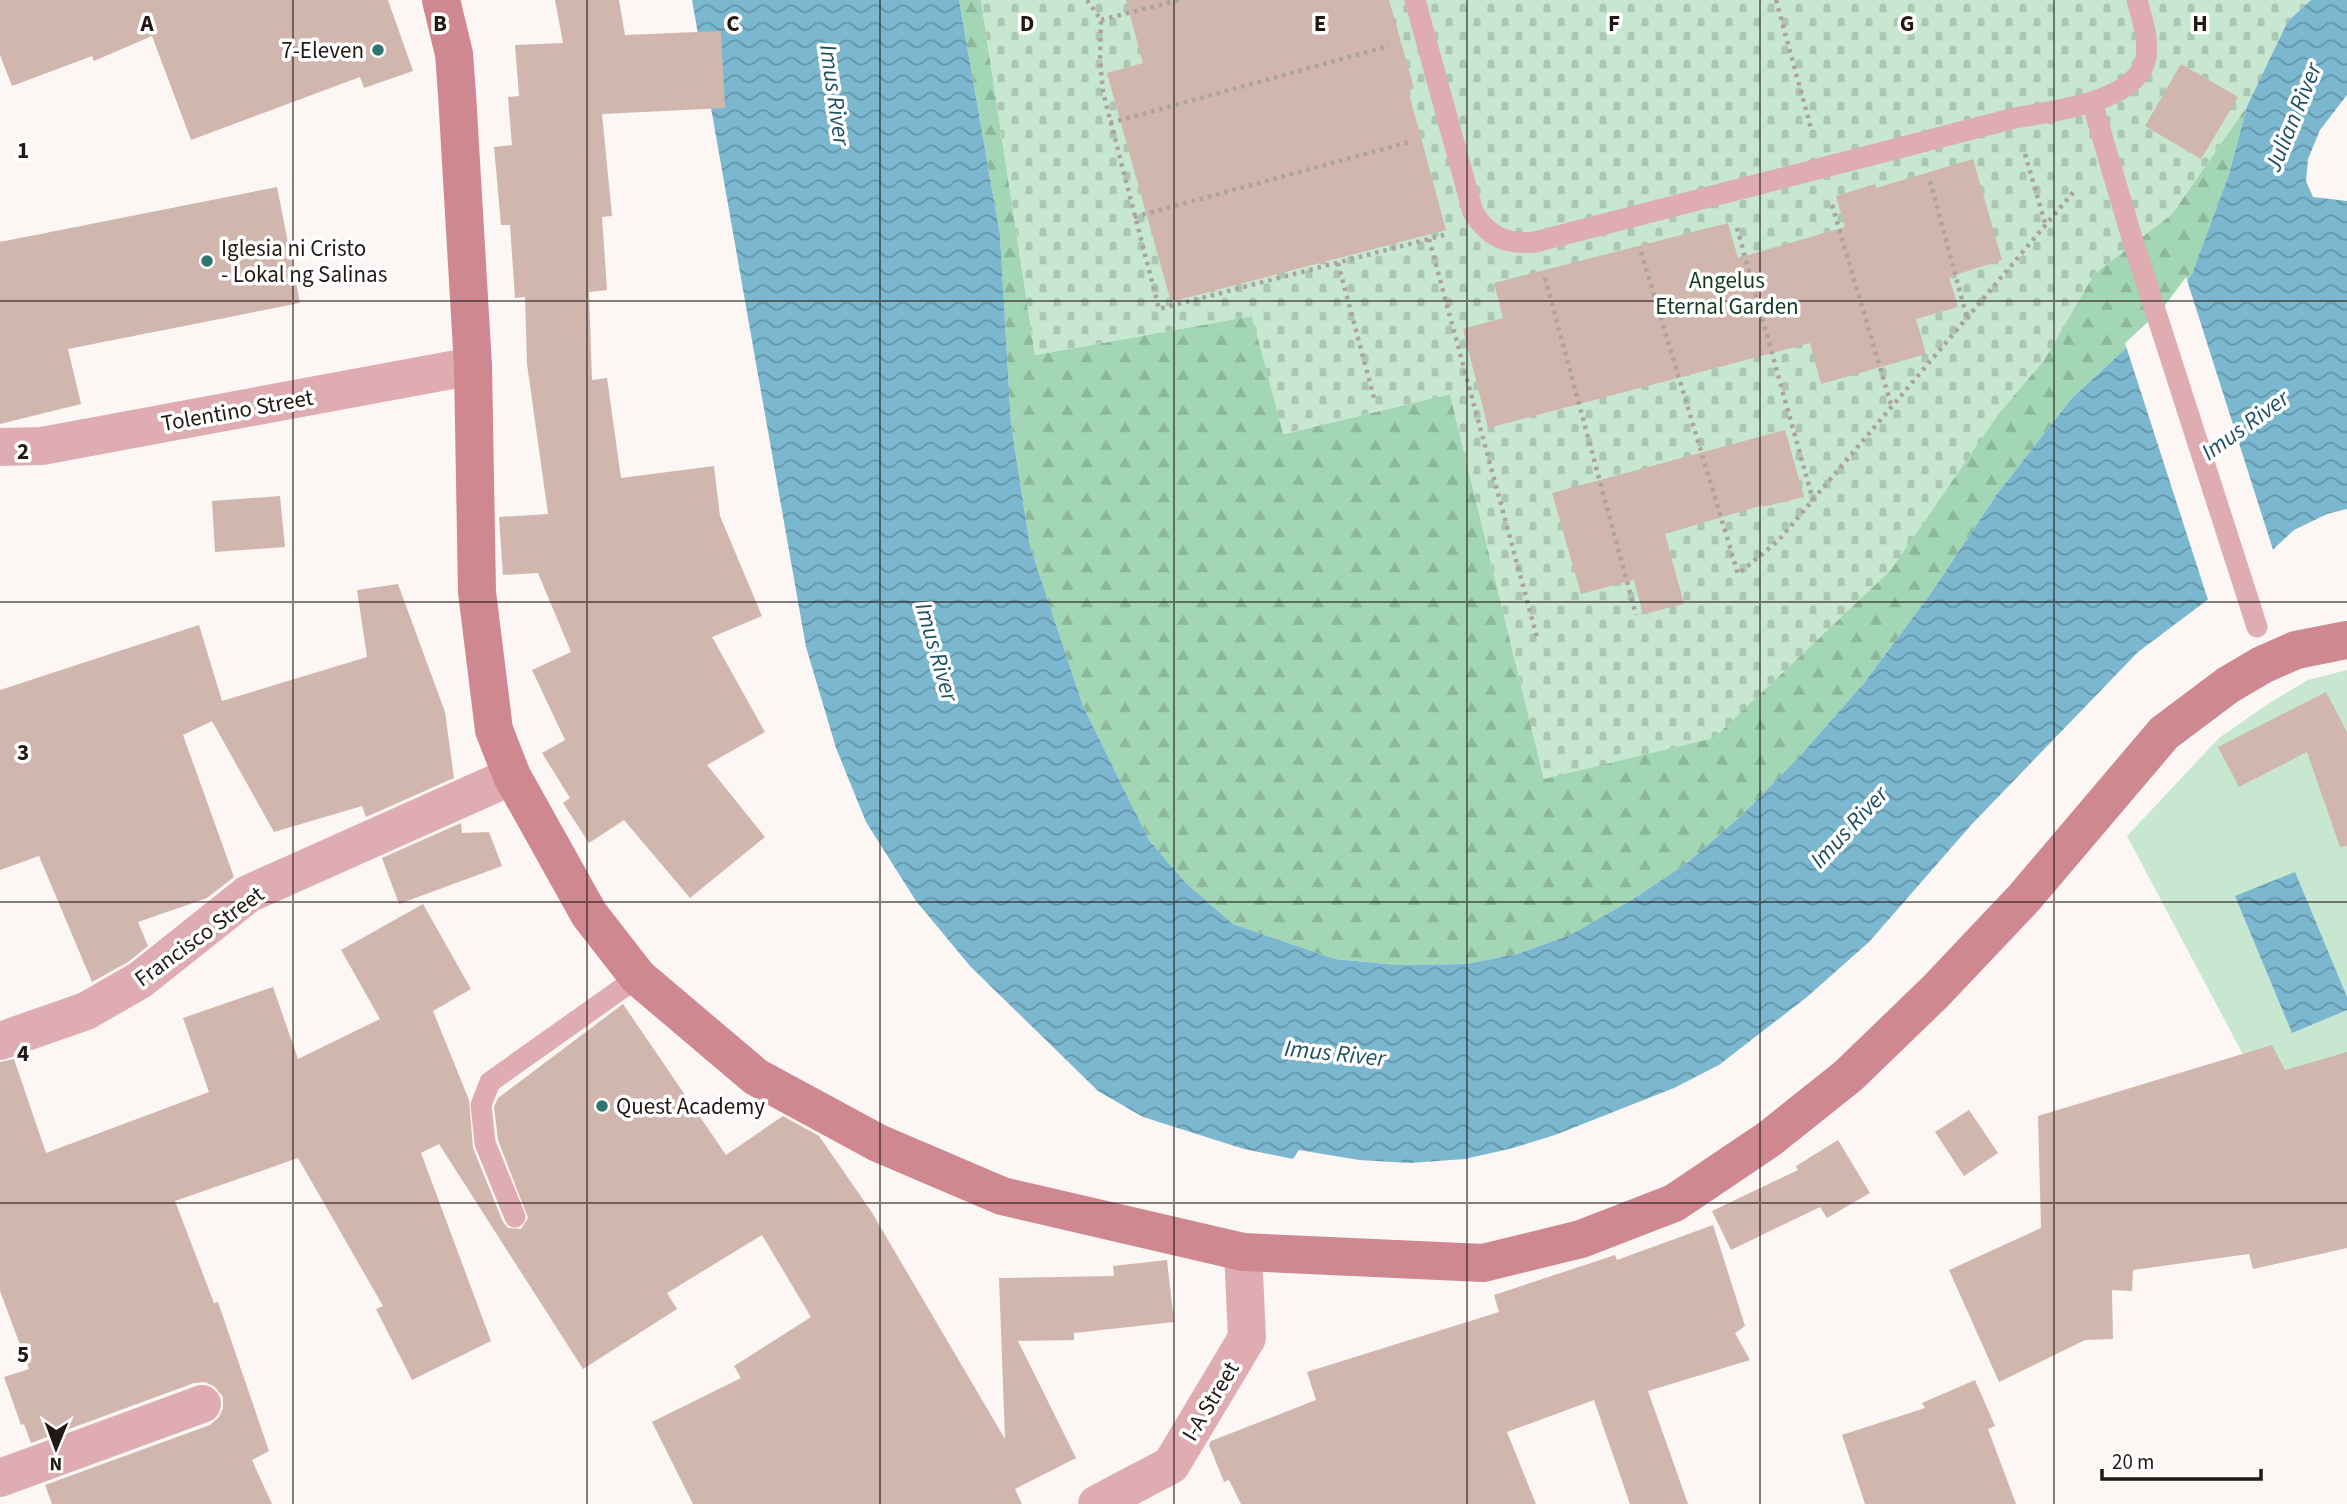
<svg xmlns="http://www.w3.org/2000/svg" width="2347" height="1504" font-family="'Source Sans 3',sans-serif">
	<defs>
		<pattern id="forest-firs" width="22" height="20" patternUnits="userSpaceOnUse" patternTransform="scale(1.75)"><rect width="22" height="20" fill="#a3d6b4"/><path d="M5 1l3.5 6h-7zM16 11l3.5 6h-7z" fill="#8cb79a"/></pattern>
		<pattern id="cemetery-stones" width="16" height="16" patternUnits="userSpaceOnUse" patternTransform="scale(1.75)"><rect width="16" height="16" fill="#c7e7d1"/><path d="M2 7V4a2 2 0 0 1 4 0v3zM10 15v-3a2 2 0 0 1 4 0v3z" fill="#abc6b3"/></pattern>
		<pattern id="water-waves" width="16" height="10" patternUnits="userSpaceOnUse" patternTransform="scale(1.75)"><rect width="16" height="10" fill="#7bb8d0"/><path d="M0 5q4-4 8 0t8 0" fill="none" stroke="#6495a8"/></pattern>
	</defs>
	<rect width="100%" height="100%" fill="#fcf6f4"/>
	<path fill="url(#forest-firs)" d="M959,0H981L1035,355L1252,316L1284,434L1450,394L1544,779L2000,412L2044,360L2094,274L2172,214L2247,106L2229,174L2192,274L2166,311L2071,399L1997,494L1931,593L1864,683L1798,758L1742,815L1687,863L1633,899L1570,935L1517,954L1466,964L1398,965L1335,959L1233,924L1186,883L1149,840L1083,706L1030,546L1011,424L1000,235Z"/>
	<path fill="url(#cemetery-stones)" d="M981,0H2311L2288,21L2247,106L2172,214L2094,274L2044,360L2000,412L1891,570L1714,738L1544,779L1450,394L1283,434L1252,316L1035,355Z"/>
	<path fill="#c7e7d1" d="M2347,670V1089L2273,1111L2127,836L2219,738L2271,702L2308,680Z"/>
	<path fill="url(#water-waves)" d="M692,0H959L1000,235L1011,424L1030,546L1083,706L1149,840L1186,883L1233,924L1335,959L1398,965L1466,964L1517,954L1570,935L1633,899L1687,863L1742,815L1798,758L1864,683L1931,593L1997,494L2071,399L2166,311L2192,274L2229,174L2247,106L2288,21L2311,0H2347V95L2320,130L2308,159L2306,181L2313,197L2347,201V509L2327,514L2294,530L2266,556L2138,652L1972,824L1869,942L1807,997L1719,1065L1674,1088L1555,1135L1513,1148L1465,1159L1410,1163L1359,1160L1299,1150L1293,1159L1244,1149L1143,1117L1098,1091L970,966L916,901L866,822L836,748L806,647Z
		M2295,872L2347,997V1010L2292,1033L2235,896Z"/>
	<path fill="#fcf6f4" d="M2186,277L2274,553L2209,603L2125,343L2163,308Z"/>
	<path fill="#d1b6ae" d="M0,0H388L413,71L364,88L360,77L191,140L152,36L94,61L92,56L12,86L0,55Z
		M555,0H619L625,35L721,31L725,108L602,114L612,216L602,217L607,290L589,292L592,380L607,378L621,478L714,466L720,516L762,616L712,637L765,732L707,765L765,837L690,898L624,820L589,843L563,803L570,798L542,753L565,740L532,670L571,652L538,573L503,575L499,517L548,514L527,364L525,297L515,298L510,225H501L494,147L512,145L508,97L519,96L515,45L563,43Z
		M1126,0H1389L1414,88L1408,90L1446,230L1171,302L1107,73L1143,63Z
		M2181,64L2238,97L2201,159L2145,126Z
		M1973,159L2002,260L1949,277L1958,307L1916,319L1926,354L1821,384L1810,343L1488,428L1463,329L1503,318L1494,283L1728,223L1738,258L1845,227L1836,196L1875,184L1876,188Z
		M277,187L300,303L68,349L81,404L0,424V242Z
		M1785,430L1804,497L1763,507V505L1665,534L1684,604L1643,614L1634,580L1581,594L1552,493Z
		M280,496L285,547L215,552L212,501Z
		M398,584L445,712L454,778L366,817L362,806L274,832L212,721L183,735L234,877L207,898L138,922L148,946L128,962L92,982L39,856L0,870V690L199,625L222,701L367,657L357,590Z
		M2326,692L2347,732V846L2340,847L2307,752L2239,787L2218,747Z
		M461,823L462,833L489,832L502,866L399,904L382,858Z
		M423,904L471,989L433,1011L469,1100L473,1148L503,1222L508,1228L521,1229L528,1218L498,1140L494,1107L498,1098L623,1004L726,1155L783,1116L819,1136L871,1211L1005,1439L999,1278L1114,1276L1113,1266L1167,1260L1174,1322L1074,1333V1340L1018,1341L1076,1458L1015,1489L1022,1504H693L652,1422L741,1378L734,1366L811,1317L762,1235L667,1293L677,1309L583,1369L439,1144L421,1153L491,1341L412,1380L376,1309L383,1306L298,1158L175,1201L214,1303L218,1302L269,1451L252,1460L272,1504H52L45,1485L210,1425L219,1417L223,1408V1397L215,1387L205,1382L194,1383L31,1443L24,1424L21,1425L4,1377L29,1369L0,1291V1062L14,1059L46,1153L209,1092L183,1018L273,987L298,1059L380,1019L341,950Z
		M2272,1045L2285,1070L2347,1052V1248L2253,1269L2249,1254L2133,1270L2132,1291L2112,1290L2113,1339L2085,1340L1999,1382L1949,1270L2041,1228L2038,1116Z
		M1969,1110L1998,1153L1964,1176L1935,1132Z
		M1838,1140L1870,1193L1827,1218L1820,1207L1731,1250L1712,1211L1798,1170L1796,1166Z
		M1713,1225L1745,1326L1735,1333L1750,1360L1648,1391L1688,1504H1630L1594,1400L1507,1432L1536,1504H1241L1229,1480L1224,1482L1209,1445L1211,1441L1316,1400L1307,1372L1499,1312L1494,1295L1615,1255L1617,1260Z
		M1975,1380L1995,1426L1988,1429L2016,1504H1865L1842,1435L1925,1408L1922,1403Z"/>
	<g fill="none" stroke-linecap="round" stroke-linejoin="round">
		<path stroke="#aaa3a0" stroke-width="4.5" stroke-dasharray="3.5 5" stroke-linecap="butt" d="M1087,0L1101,20L1100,60L1103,92L1159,309L1444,235
			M1776,0L1812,132
			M1101,20L1179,0
			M1110,123L1389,46
			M2025,154L2045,223
			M1930,181L1967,318
			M1832,205L1892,408
			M1134,217L1413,141
			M1737,228L1813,500
			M1429,239L1538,641
			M1641,252L1738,574L1778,541L2076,189
			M1338,263L1374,398
			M1545,278L1636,615"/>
		<path stroke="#dfacb2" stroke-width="21" d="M1415,0L1473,212C1488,237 1507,245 1535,242L2015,118C2052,111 2137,103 2146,58C2149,38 2142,19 2137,0
			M2092,102L2132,238L2257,627
			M515,1217L485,1143L481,1105L490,1082L638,977"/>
		<path stroke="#dfacb2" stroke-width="38" d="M0,447L42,446L473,366
			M0,1041L86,1011L140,980L248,894L512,776
			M0,1478L202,1404
			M1097,1504L1171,1465L1247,1338L1243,1252"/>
		<path stroke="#cf8790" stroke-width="38" d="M441,0L454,54L457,94L473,366L477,592L494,730L512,776L589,914L638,977L756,1077L878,1143L1002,1196L1243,1252L1483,1263L1581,1239L1674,1203L1769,1139L1848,1076L1935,992L2024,898L2164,733L2228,685L2262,665L2296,650L2347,640"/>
	</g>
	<path fill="none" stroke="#221915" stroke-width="2" stroke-opacity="0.55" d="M293,0V1504M587,0V1504M880,0V1504M1174,0V1504M1467,0V1504M1760,0V1504M2054,0V1504M0,301H2347M0,602H2347M0,902H2347M0,1203H2347"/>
	<g fill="#2d756f" stroke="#fff" stroke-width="2.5">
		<circle cx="378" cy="50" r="7"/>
		<circle cx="207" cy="261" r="7"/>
		<circle cx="602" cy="1106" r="7"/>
	</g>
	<g text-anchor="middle" stroke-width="7" stroke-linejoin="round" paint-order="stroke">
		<g font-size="23" fill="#221915" stroke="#fff" text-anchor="start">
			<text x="364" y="58" text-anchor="end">7-Eleven</text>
			<text x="221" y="256">Iglesia ni Cristo<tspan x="221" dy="26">- Lokal ng Salinas</tspan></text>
			<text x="616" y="1114">Quest Academy</text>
		</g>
		<g font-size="23" fill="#133b24" stroke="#fff">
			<text x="1727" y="288">Angelus<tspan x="1727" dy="26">Eternal Garden</tspan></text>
		</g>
		<g font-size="23" fill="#221915" stroke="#fff">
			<text transform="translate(237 410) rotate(-10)" y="8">Tolentino Street</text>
			<text transform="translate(199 936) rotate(-36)" y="8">Francisco Street</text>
			<text transform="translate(1210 1401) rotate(-59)" y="8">I-A Street</text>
		</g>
		<g font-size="24" font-style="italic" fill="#1d5062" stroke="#fff">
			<text transform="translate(835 95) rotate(82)" y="8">Imus River</text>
			<text transform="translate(2293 117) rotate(-68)" y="8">Julian River</text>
			<text transform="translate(2245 425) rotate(-36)" y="8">Imus River</text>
			<text transform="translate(937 652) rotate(74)" y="8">Imus River</text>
			<text transform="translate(1849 827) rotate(-47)" y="8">Imus River</text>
			<text transform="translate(1335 1053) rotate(6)" y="8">Imus River</text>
		</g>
	</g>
	<g font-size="23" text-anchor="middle" font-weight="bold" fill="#221915" stroke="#fff" stroke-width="7" stroke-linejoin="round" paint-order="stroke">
		<text x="147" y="31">A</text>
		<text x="440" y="31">B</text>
		<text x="733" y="31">C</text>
		<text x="1027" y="31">D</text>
		<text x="1320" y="31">E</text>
		<text x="1614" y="31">F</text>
		<text x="1907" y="31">G</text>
		<text x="2200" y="31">H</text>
		<text x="23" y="158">1</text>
		<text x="23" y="459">2</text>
		<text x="23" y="760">3</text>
		<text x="23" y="1061">4</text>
		<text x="23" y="1362">5</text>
	</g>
	<g transform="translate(56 1448) rotate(181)" stroke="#ffffff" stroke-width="5" paint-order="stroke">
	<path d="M0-5L12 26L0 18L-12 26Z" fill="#221915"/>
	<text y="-10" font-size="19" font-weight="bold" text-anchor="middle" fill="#221915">N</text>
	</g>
	<path d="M2102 1469v10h159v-10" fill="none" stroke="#221915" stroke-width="3.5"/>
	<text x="2112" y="1469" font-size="21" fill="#221915" stroke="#ffffff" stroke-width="5" paint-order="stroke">20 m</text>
</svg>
